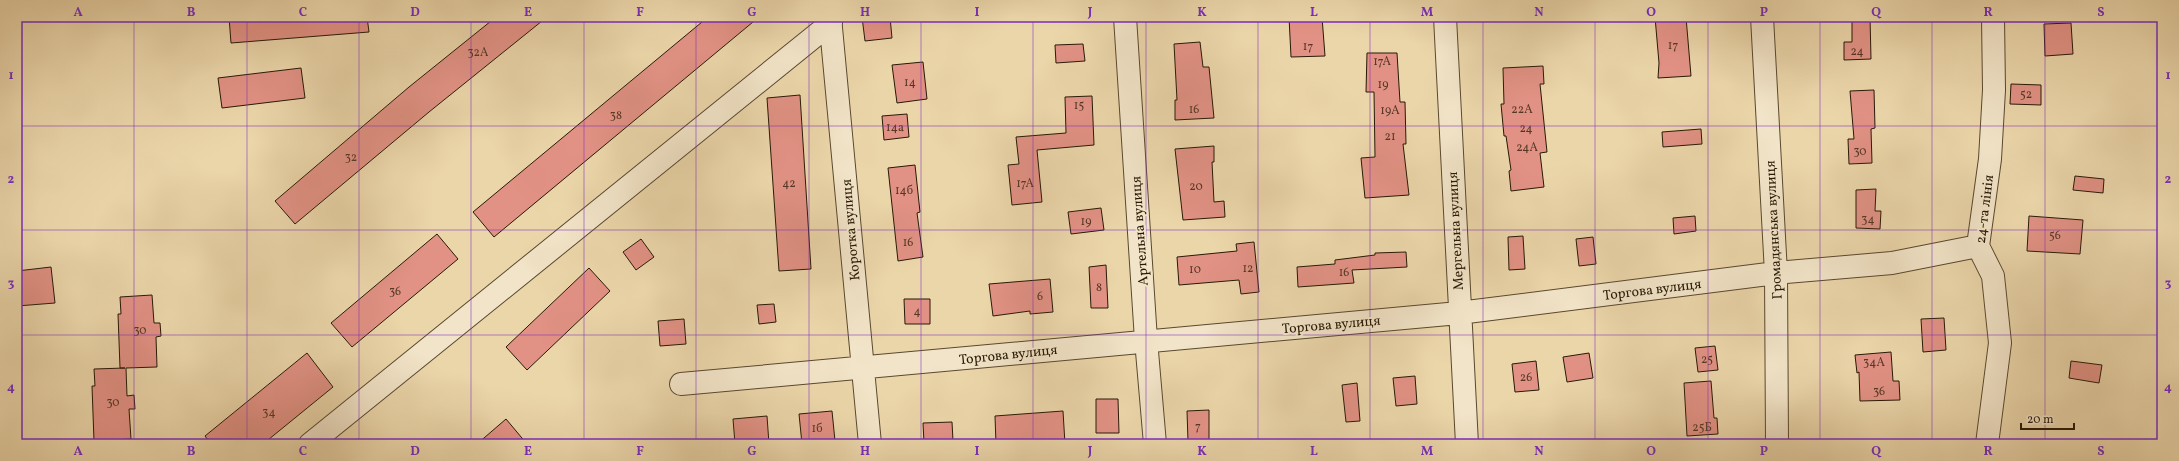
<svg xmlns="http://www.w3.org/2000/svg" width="2179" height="461" font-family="Vollkorn,serif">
	<rect width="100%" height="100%" fill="#ebd6aa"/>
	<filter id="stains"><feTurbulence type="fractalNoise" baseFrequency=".005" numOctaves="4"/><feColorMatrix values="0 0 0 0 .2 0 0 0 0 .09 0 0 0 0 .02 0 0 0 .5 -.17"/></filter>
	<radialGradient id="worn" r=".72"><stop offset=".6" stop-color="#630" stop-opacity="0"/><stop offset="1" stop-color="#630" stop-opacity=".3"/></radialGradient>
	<path fill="#e29285" stroke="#281906" d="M229,17H367L369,32L231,43Z
		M496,17H547L429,112L295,224L275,201L409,87Z
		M708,17H759L494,237L473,212Z
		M862,17H890L892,38L865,41Z
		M1289,17H1322L1325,56L1291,57Z
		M1655,17H1686L1691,76L1658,78L1659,63Z
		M1852,17H1870L1871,59L1844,60V42H1852Z
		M2071,23L2073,54L2045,56L2044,24Z
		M1200,42L1203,67H1209L1214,118L1175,120V100H1177L1174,44Z
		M1083,44L1085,61L1056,63L1055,45Z
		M1367,53H1397L1400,102H1405L1406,144H1403L1409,195L1365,198L1361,158L1375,157L1374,92H1366Z
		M923,62L927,99L897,103L892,65Z
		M1543,66L1544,84H1540L1547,152L1540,153L1544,187L1511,191L1509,171L1511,170L1506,136H1504L1501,104H1504L1503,68Z
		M301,68L305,98L222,108L218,78Z
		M2011,84L2041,85V105L2010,104Z
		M1874,90L1875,128L1871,129L1872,163L1849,164L1848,139H1854L1850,91Z
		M800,95L811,269L779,271L767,98Z
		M1092,96L1094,145L1037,150L1042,202L1012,205L1008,165L1019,164L1016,137L1066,133L1065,97Z
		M907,114L909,137L884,140L882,116Z
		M1701,129L1702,144L1663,147L1662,132Z
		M1214,146V162H1212L1214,202L1224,201L1225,217L1183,220L1175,149Z
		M915,165L920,212L917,213L923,257L898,261L888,168Z
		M2075,176L2104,179L2103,193L2073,190Z
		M1876,189L1875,211H1881L1880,229L1856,228V190Z
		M1101,208L1104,230L1071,234L1068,212Z
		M1695,216L1696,231L1674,234L1673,218Z
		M2029,216L2083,220L2080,254L2027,251Z
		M437,234L458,259L352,347L331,323Z
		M1523,236L1525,269L1509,270L1508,237Z
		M1593,237L1596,264L1579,266L1576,239Z
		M641,239L654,257L636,270L623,252Z
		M1254,242L1259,292L1241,294L1239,280L1179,285L1177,257L1237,251L1236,244Z
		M1406,252L1407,267L1352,270L1354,283L1298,287L1297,267L1335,264V260L1375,255V253Z
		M1106,265L1108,308H1091L1089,267Z
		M51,267L55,303L17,306V271Z
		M589,268L610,291L527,370L506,347Z
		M1050,279L1053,312L1030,314V311L993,316L989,284Z
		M152,295L154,323H160L161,336L156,337L157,367L126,368L127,396L134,395L135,409H129L131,439L94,441L92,386H95L94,369L125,368H120L118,314H121L120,297Z
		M904,299H930V324H905Z
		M774,304L776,322L759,324L757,305Z
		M1944,318L1946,350L1923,352L1921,319Z
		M684,319L686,344L660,346L658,321Z
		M1715,346L1718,370L1698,372L1695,348Z
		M1891,352L1893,381H1899L1900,400L1860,401L1859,372L1857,373L1855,355Z
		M307,353L333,387L263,444H211L205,436Z
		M1589,353L1593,378L1567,382L1563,357Z
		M1536,361L1539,390L1515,392L1512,364Z
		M2071,361L2102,365L2099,383L2069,378Z
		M1415,376L1417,404L1396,406L1393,378Z
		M1711,381L1714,418H1717L1718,434L1687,436L1684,383Z
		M1357,383L1360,421L1346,422L1342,385Z
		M1096,399H1118L1119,433H1096Z
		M1209,410V440L1188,441L1187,411Z
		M832,411L835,441L802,444L799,414Z
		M1063,411L1065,444H996L995,416Z
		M767,416L769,444H735L733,419Z
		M506,419L527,444H477Z
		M952,422L953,441L924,443L923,423Z"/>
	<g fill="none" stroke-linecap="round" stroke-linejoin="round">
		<g stroke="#59482f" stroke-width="24">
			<path id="minor" d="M830,17L870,444
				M1125,17L1146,340L1155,444
				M1445,17L1467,444
				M1762,17L1776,273L1777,444
				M681,384L1459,313L1776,273L1892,263L1978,246
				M310,444L831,23
				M1987,444L2000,343L1993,276L1978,246L1990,159L1994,90L1993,17"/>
		</g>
		<use href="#minor" stroke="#f2e4c8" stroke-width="22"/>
	</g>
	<path fill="none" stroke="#7b2cbf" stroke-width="1" stroke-opacity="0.55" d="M134,17V444M247,17V444M359,17V444M471,17V444M584,17V444M696,17V444M809,17V444M921,17V444M1033,17V444M1146,17V444M1258,17V444M1370,17V444M1483,17V444M1595,17V444M1708,17V444M1820,17V444M1932,17V444M2045,17V444M17,126H2162M17,230H2162M17,335H2162"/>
	<g text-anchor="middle" stroke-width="4" stroke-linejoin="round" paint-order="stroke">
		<g font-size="12" fill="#563726">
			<text x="1673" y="49">17</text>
			<text x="1308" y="50">17</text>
			<text x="1857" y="55">24</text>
			<text x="478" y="56">32А</text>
			<text x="1382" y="65">17А</text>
			<text x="910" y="86">14</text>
			<text x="1383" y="88">19</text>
			<text x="2026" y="98">52</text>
			<text x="1079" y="109">15</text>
			<text x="1194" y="113">16</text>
			<text x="1522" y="113">22А</text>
			<text x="1390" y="114">19А</text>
			<text x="616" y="119">38</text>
			<text x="895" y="131">14а</text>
			<text x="1526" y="132">24</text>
			<text x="1390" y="140">21</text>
			<text x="1527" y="151">24А</text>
			<text x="1860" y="155">30</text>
			<text x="351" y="161">32</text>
			<text x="789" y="187">42</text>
			<text x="1025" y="187">17А</text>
			<text x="1196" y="190">20</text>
			<text x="904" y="194">14б</text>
			<text x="1868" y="223">34</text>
			<text x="1086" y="225">19</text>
			<text x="2055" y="239">56</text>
			<text x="908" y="246">16</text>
			<text x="1248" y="272">12</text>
			<text x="1195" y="273">10</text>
			<text x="1344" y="276">16</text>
			<text x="1099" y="291">8</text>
			<text x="395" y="295">36</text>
			<text x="1040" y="300">6</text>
			<text x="917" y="315">4</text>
			<text x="140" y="334">30</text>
			<text x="1707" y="363">25</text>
			<text x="1874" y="366">34А</text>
			<text x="1526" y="381">26</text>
			<text x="1879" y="395">36</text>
			<text x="113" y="406">30</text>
			<text x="269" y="416">34</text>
			<text x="1198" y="430">7</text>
			<text x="1702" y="431">25Б</text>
			<text x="817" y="432">1б</text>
		</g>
		<g font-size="14" fill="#281906" stroke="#f2e4c8">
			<text transform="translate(1984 209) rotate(-83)" y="5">24-та лінія</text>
			<text transform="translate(850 230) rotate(-95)" y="5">Коротка вулиця</text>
			<text transform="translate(1773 230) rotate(-93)" y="5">Громадянська вулиця</text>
			<text transform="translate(1139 231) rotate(-94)" y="5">Артельна вулиця</text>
			<text transform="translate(1455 231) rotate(-93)" y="5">Мергельна вулиця</text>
			<text transform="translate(1652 289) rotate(-7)" y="5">Торгова вулиця</text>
			<text transform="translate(1331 324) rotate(-5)" y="5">Торгова вулиця</text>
			<text transform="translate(1008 354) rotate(-6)" y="5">Торгова вулиця</text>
		</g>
	</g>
	<rect width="2179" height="461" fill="none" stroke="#ebd6aa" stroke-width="44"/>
	<path d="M2021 423v6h53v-6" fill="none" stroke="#281906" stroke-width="2"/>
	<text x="2027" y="423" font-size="12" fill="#281906" stroke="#f2e4c8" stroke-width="3" paint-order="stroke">20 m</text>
	<rect x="22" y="22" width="2135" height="417" fill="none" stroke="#7b2cbf" stroke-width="1.5"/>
	<g font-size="13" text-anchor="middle" font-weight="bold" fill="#7b2cbf">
		<text x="78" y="16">A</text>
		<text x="191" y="16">B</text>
		<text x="303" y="16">C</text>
		<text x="415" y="16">D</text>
		<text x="528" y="16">E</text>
		<text x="640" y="16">F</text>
		<text x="752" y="16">G</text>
		<text x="865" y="16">H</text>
		<text x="977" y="16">I</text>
		<text x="1090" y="16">J</text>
		<text x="1202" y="16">K</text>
		<text x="1314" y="16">L</text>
		<text x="1427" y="16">M</text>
		<text x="1539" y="16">N</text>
		<text x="1651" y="16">O</text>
		<text x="1764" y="16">P</text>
		<text x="1876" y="16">Q</text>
		<text x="1988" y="16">R</text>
		<text x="2101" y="16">S</text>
		<text x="11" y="79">1</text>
		<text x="2168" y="79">1</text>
		<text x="11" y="183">2</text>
		<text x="2168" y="183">2</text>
		<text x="11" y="287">3</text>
		<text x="2168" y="287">3</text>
		<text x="11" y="391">4</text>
		<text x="2168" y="391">4</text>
		<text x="78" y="455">A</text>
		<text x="191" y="455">B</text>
		<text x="303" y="455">C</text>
		<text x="415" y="455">D</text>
		<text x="528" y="455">E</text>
		<text x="640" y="455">F</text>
		<text x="752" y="455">G</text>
		<text x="865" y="455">H</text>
		<text x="977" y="455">I</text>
		<text x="1090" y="455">J</text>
		<text x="1202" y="455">K</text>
		<text x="1314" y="455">L</text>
		<text x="1427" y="455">M</text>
		<text x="1539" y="455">N</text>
		<text x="1651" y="455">O</text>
		<text x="1764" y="455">P</text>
		<text x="1876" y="455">Q</text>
		<text x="1988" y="455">R</text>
		<text x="2101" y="455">S</text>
	</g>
	<rect width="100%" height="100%" filter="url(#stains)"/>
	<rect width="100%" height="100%" fill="url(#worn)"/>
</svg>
